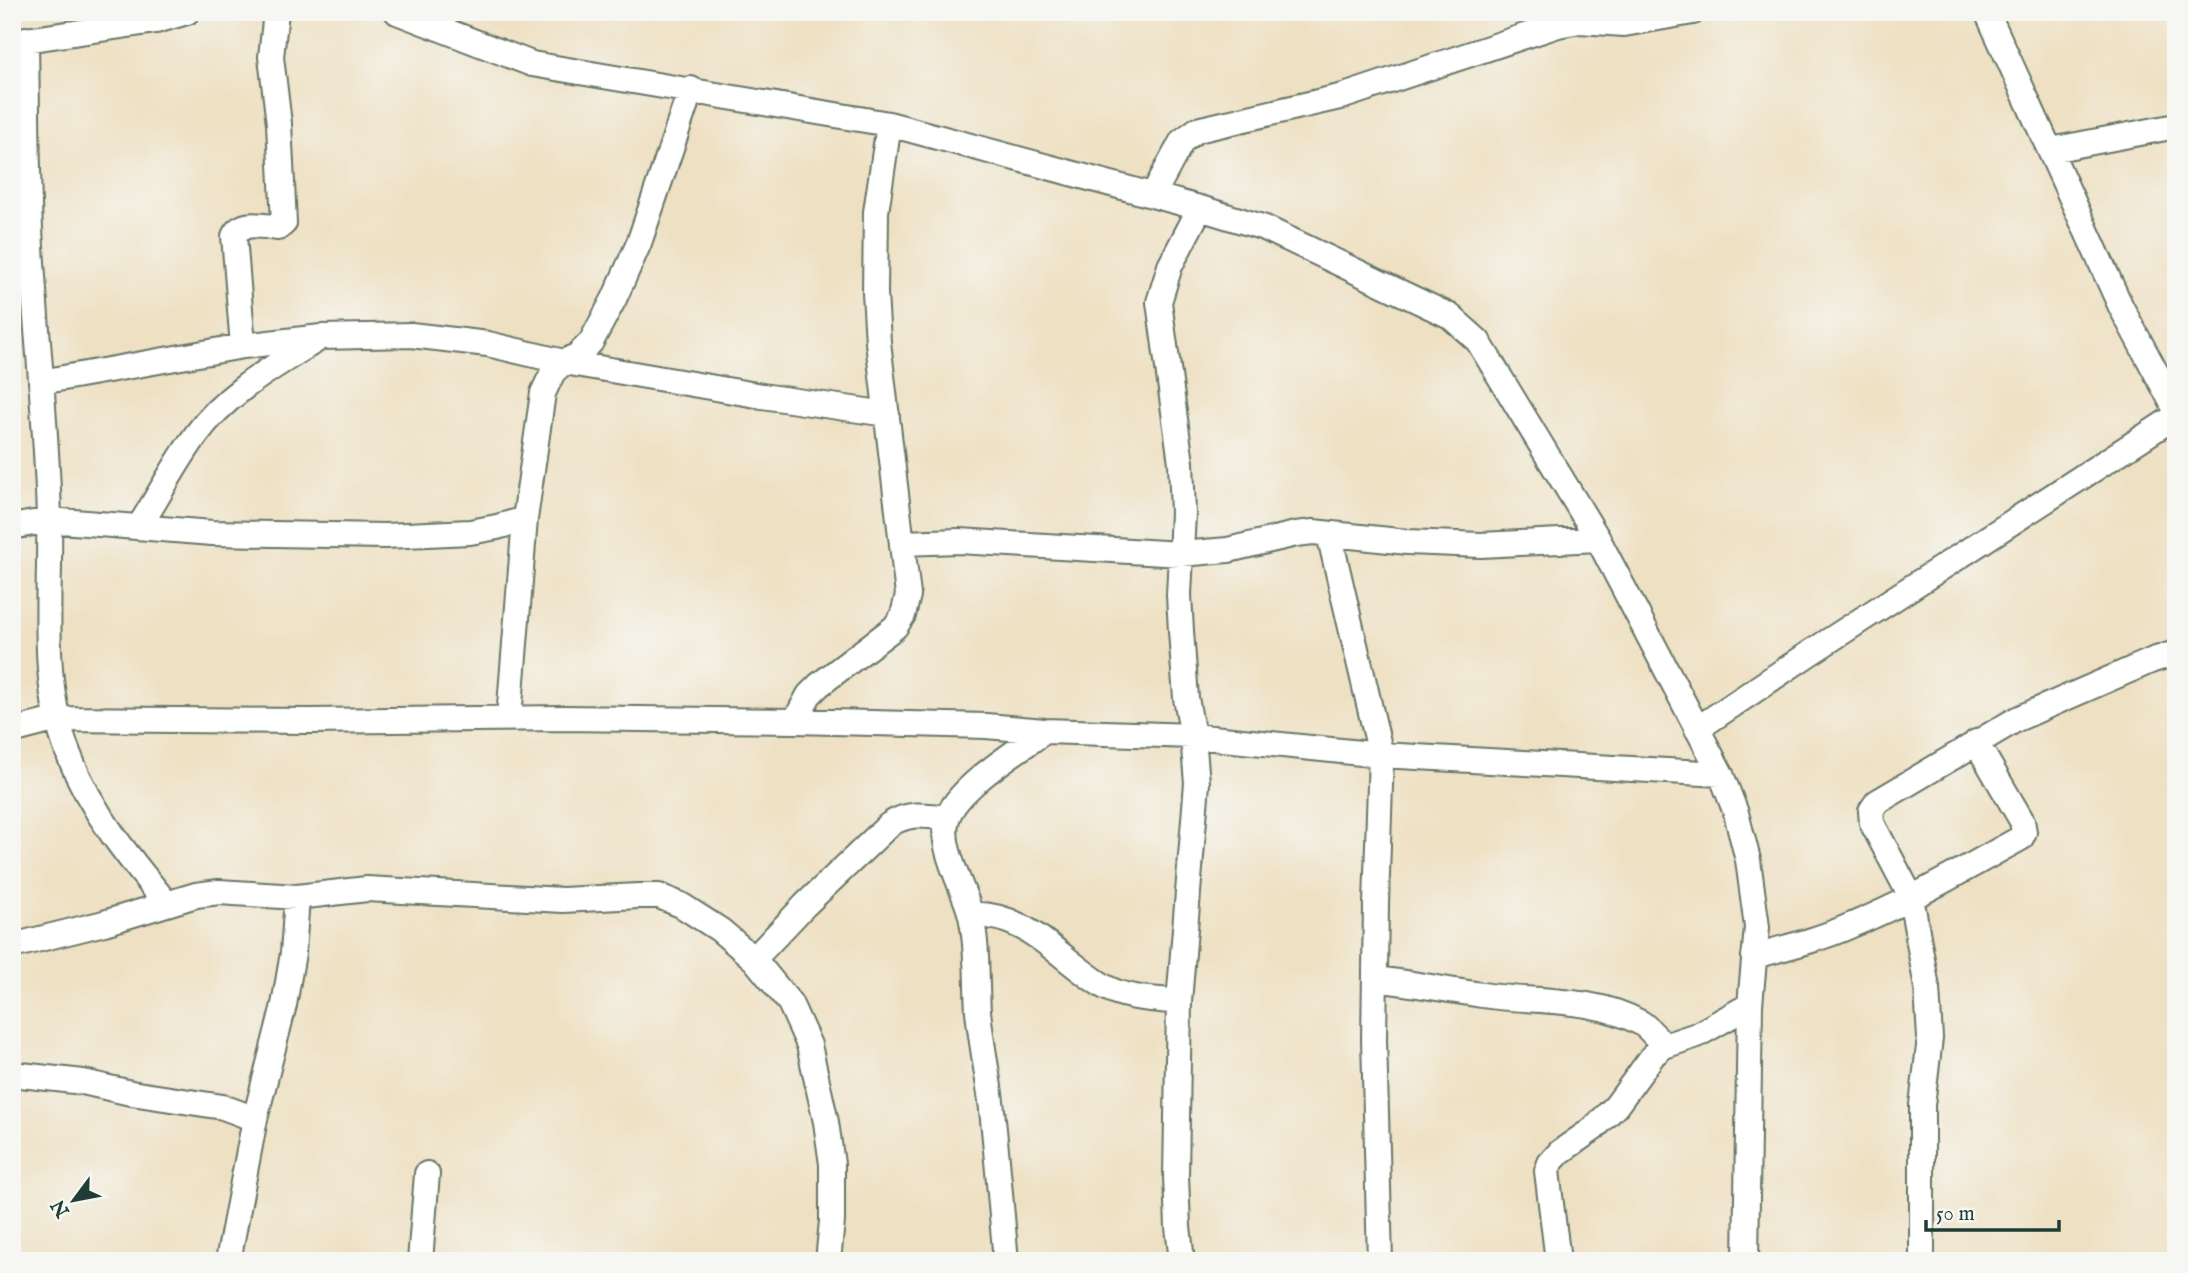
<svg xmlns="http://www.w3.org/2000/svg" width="2188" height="1273" font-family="'IM FELL English',serif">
	<rect width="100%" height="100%" fill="#f6f6f2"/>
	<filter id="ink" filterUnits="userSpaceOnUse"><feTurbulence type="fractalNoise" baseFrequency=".0143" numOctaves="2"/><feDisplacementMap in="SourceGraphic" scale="14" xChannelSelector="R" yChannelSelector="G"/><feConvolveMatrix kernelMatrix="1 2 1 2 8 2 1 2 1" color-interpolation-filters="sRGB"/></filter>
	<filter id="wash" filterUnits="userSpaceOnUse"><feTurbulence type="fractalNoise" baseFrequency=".00686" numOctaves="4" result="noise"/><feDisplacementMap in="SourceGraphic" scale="28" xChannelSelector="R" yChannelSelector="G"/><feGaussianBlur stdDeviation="1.57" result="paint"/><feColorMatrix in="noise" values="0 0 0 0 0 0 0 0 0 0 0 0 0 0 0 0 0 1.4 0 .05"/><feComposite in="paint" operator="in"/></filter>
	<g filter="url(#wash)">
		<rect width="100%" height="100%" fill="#eee0c2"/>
	</g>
	<g filter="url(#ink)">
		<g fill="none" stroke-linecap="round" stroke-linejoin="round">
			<g stroke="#677666" stroke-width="28">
				<path id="minor" d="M397,12L532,64L889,124L1200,208L1265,228L1450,316L1478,341L1598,539L1721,774L1736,813L1748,860L1757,927L1750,1005L1746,1261
					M1987,12L2121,307L2176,410
					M26,39C27,103 27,166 30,229C35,326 47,423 49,520C51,598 39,681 69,755C91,812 129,858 167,904
					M12,42L156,21L187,12
					M2051,150L2176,126
					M1153,195L1182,141L1197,130L1344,96L1558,25L1580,21L1624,24L1693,12
					M243,346L234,236C242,220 262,226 278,228L284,223L279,124L271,57L276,12
					M41,382L243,346L321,337L411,335L488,344L564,362L762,396L887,414
					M12,527L49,520L212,533L385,536L470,532L497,527L525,519
					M139,527C158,497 175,464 196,435C225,394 273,367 315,341
					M1329,534L1381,755L1376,904L1374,1039L1380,1261
					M902,543L959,541L1181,554L1228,550L1296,534L1313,532L1408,542L1481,545L1598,539
					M509,718L525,519L543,393L553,372L564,362L578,355L591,342L614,299L639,243L691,89
					M795,721L809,695L819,685L895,627L903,615L908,595L878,342L875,293L876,212L889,124
					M1697,729L1810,653L2176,416
					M12,731L58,719L309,721L564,718L795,721L986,726L1045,731L1193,736L1381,755L1721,774
					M971,915C1027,912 1061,961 1105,987C1126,999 1156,999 1179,1002
					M12,946L104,923L196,895L219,892L297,897L367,889L563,900L638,896H659L681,905L720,930L754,959L790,1003L809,1045L826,1122L832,1164V1221L828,1261
					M1754,956C1788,947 1821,939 1852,925C1911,901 1966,868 2021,838L2024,832L2022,821L1976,742
					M754,959L805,905L889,825C908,812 925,815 947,818
					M1375,979C1411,983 1446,990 1482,995C1535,1003 1592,996 1641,1023C1649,1028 1657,1038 1664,1046
					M12,1074L83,1082L131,1093L223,1107L255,1119
					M228,1261L255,1119L284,1005L293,953L297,897
					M420,1261L427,1174
					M1006,1261C1001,1207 997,1154 991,1101C987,1071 981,1041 978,1011C976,980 978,947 971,916C965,889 938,847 947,819C956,788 1019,750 1045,731
					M1182,1261L1178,1227L1176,1176L1179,1002L1197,783L1193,736L1186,698L1181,631L1179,595L1183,513L1181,463L1159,302L1170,266L1200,208
					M1558,1261L1547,1171L1550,1163L1560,1152L1593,1129L1616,1106L1654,1054L1664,1046L1697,1035L1750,1005
					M1922,1261V1105L1930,1038L1927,988L1911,897L1872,823L1871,811L1877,802L2017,719L2153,660L2176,653"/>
			</g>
			<use href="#minor" stroke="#fff" stroke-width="24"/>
		</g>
	</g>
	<rect width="2188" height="1273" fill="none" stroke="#f6f6f2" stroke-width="42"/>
	<g transform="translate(74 1200) rotate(238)" stroke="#f6f6f2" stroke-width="5" paint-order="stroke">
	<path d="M0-5L12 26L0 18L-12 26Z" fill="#1f3d34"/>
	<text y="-10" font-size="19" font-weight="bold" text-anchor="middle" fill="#1f3d34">N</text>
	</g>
	<path d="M1926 1220v10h133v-10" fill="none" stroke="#1f3d34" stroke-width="3.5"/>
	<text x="1936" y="1220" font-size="21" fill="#1f3d34" stroke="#f6f6f2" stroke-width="5" paint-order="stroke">50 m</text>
</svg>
